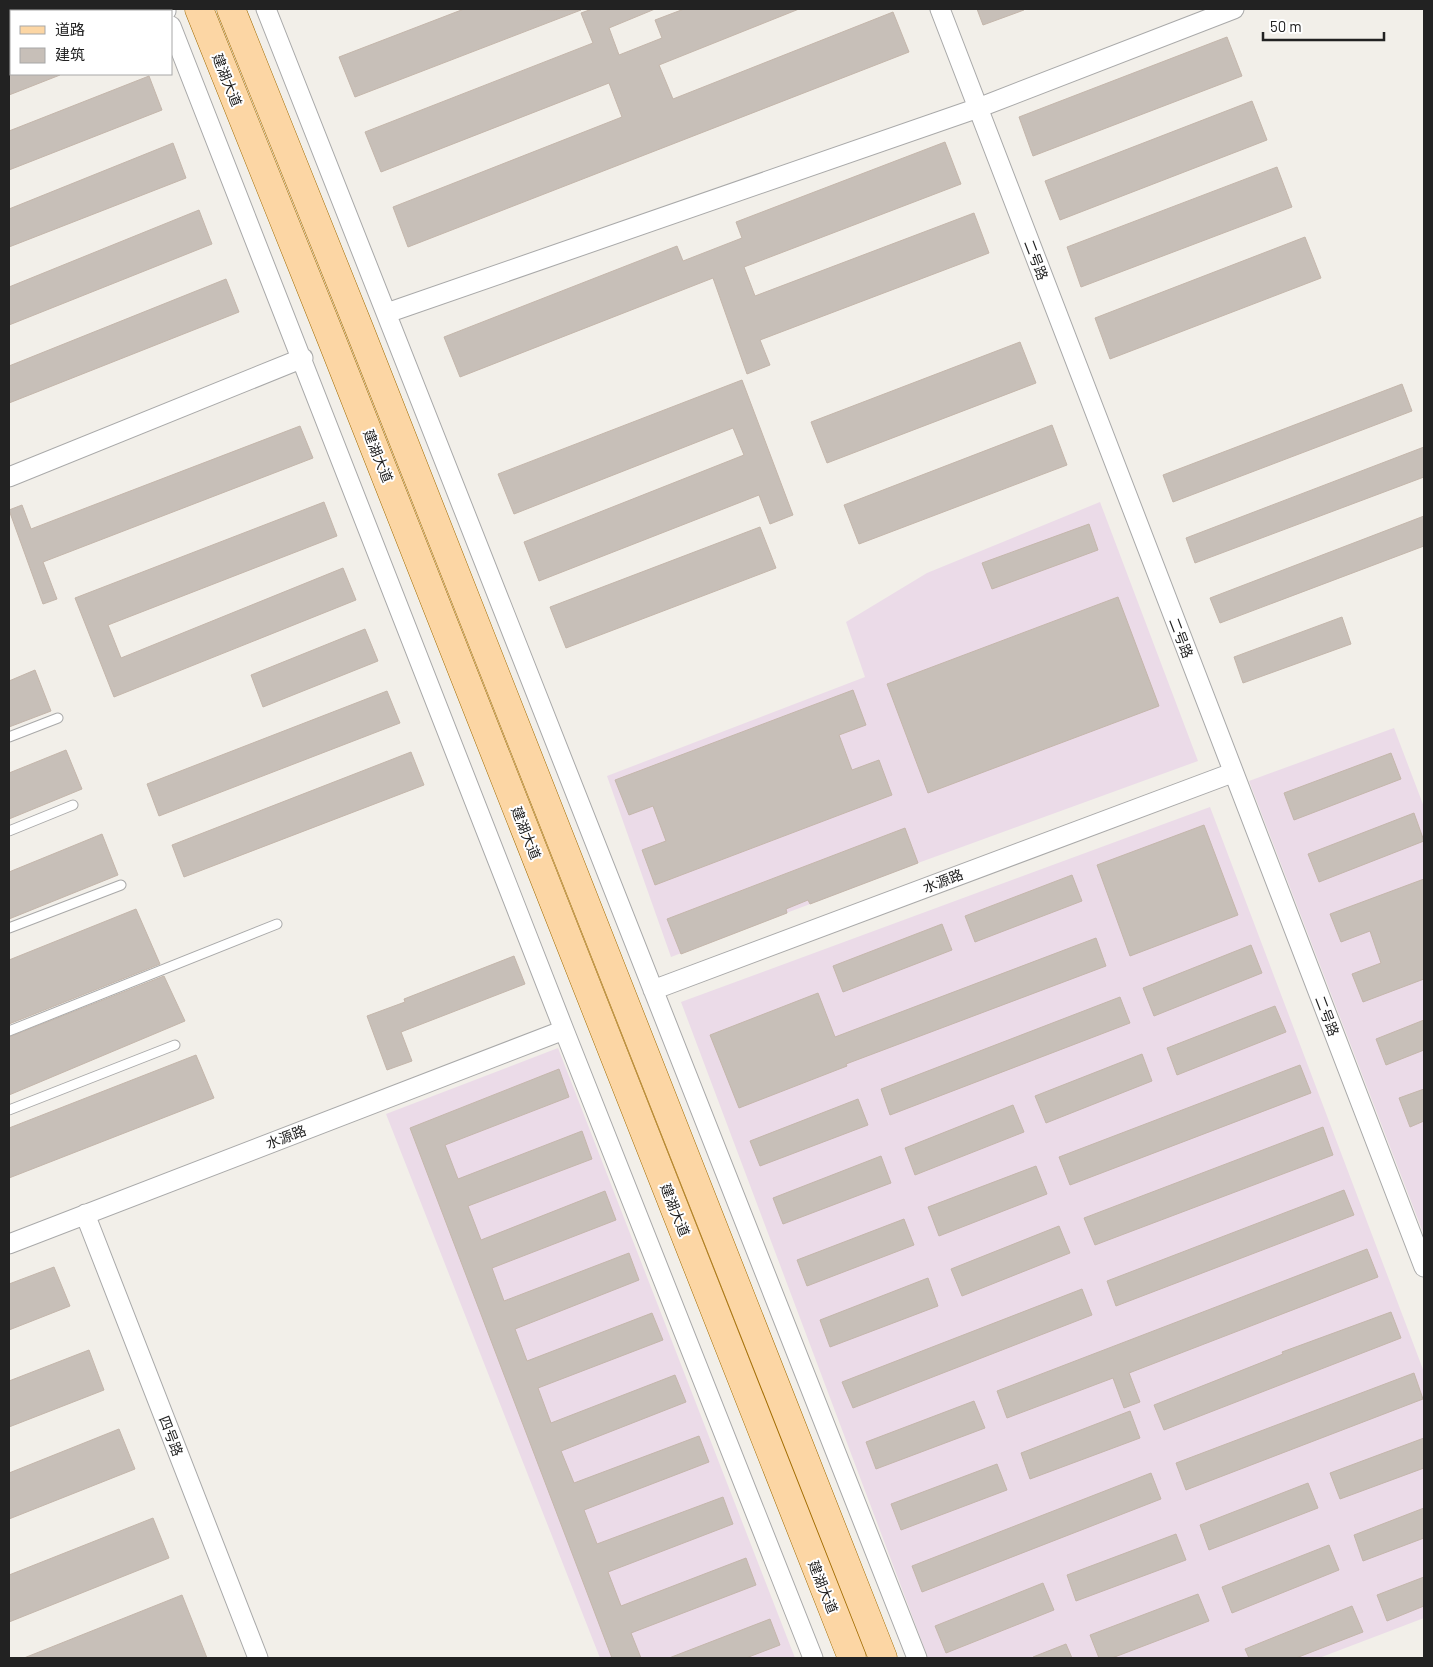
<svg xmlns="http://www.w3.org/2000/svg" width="1433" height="1667" font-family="Barlow,'Noto Sans SC',sans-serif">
	<rect width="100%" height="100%" fill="#f2efe9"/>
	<path fill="#ebdbe8" d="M1100,502L1198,761L918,863L671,957L607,776L865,677L846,622L927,573Z
		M1394,728L1424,807V1235L1249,781Z
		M1210,807L1424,1372V1618L1319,1658H928L681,1002Z
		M558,1048L795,1658H600L386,1114Z"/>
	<path fill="#c7bfb8" stroke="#c4b6ab" d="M464,9L581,10L355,97L339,57Z
		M592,9H655L609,28L619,55L662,38L655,20L684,9H799L659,65L673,99L893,12L909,52L408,247L393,207L622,117L609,83L381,172L365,132L593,43L581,13Z
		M977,9H1023L1024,10L983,25Z
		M1227,37L1242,76L1033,156L1019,117Z
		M9,74H60V75L9,95Z
		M149,76L162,110L9,170V131Z
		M1252,101L1267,140L1060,220L1045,181Z
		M945,142L961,184L744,267L755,296L974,213L989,253L760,340L770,365L747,374L713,278L460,377L444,337L677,246L683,261L742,238L736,222Z
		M173,143L186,178L9,247V209Z
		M1277,167L1292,207L1081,287L1067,247Z
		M199,210L212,244L9,325V287Z
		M1305,237L1321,278L1110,359L1095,318Z
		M226,279L239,312L9,403V366Z
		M1020,342L1036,383L827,463L811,422Z
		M742,380L793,515L770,524L759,495L539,581L524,542L744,455L733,428L514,514L498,474Z
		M1402,384L1412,411L1173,502L1163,475Z
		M1052,425L1067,465L859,544L844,505Z
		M300,426L313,458L43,562L57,599L43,604L9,510L22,505L31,529Z
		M1424,447V477L1195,563L1186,538Z
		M324,502L337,536L108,625L121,658L343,568L356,600L114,697L75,598Z
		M1424,516V546L1220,623L1210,598Z
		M1089,524L1098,550L992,589L982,563Z
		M760,527L776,568L566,648L550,607Z
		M1118,597L1159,706L928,793L887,684Z
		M1342,617L1351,644L1243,683L1234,657Z
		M365,629L378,661L263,707L251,675Z
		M35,670L51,711L9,727V681Z
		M853,690L866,725L839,735L852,770L879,760L892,795L655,885L642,850L666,841L653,806L629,815L615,780Z
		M387,691L400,723L159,816L147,784Z
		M66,750L82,789L9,819V773Z
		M411,752L424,785L184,877L172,845Z
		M1391,753L1401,779L1294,820L1284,793Z
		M1414,813L1424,841L1319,882L1308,854Z
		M1204,825L1238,915L1130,956L1097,865Z
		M905,828L918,863L810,904L808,900L786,909L787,913L681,954L667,919Z
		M102,834L118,875L9,919V872Z
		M1072,875L1082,901L975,942L965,916Z
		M1424,879V979L1363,1002L1352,974L1381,963L1370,931L1341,942L1330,914Z
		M136,909L160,964L9,1024V960Z
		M942,924L952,950L843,992L833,966Z
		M1096,938L1106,966L846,1064L847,1066L739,1108L710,1035L818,993L835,1037Z
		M1251,945L1262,973L1154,1016L1143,988Z
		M514,956L525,984L401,1032L412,1061L387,1070L367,1016L405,1002L404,999Z
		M164,976L185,1021L9,1095V1037Z
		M1120,997L1130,1023L890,1115L881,1089Z
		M1275,1006L1286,1032L1177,1075L1167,1048Z
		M1424,1020V1050L1386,1065L1376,1039Z
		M1142,1054L1152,1081L1046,1123L1035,1096Z
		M196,1055L214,1098L9,1178V1128Z
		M1300,1065L1311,1093L1070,1185L1059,1157Z
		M559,1069L569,1097L445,1145L458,1179L582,1131L592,1159L468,1206L481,1240L605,1191L616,1220L492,1268L504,1301L629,1253L639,1280L515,1329L527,1361L652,1313L663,1340L538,1388L551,1423L675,1375L686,1402L561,1451L574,1483L699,1436L709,1462L584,1510L597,1544L723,1497L733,1524L608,1572L621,1606L746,1558L756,1585L631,1633L641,1658H612L410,1128Z
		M1424,1089V1121L1410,1127L1399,1098Z
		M858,1099L868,1125L760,1166L750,1141Z
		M1013,1105L1024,1132L915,1175L905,1148Z
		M1323,1127L1333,1155L1095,1245L1084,1218Z
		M881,1156L891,1183L783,1224L773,1198Z
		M1036,1166L1047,1194L939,1236L928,1207Z
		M1344,1190L1354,1215L1116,1306L1107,1281Z
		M904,1219L914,1245L807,1286L797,1260Z
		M1059,1226L1070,1253L962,1296L951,1269Z
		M1367,1249L1378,1277L1129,1373L1140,1402L1124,1408L1113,1378L1007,1418L997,1391Z
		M54,1267L70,1306L9,1330V1284Z
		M928,1278L938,1306L830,1347L820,1320Z
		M1082,1289L1092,1315L853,1408L842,1382Z
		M1391,1312L1401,1338L1164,1430L1154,1405L1283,1354L1282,1352Z
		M89,1350L104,1390L9,1427V1381Z
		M1414,1373L1423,1399L1186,1490L1176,1463Z
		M974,1401L985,1428L876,1469L866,1442Z
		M1130,1411L1140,1438L1030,1479L1021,1453Z
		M119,1429L135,1469L9,1519V1473Z
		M1424,1438V1468L1340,1499L1330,1473Z
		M997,1464L1007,1490L901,1530L891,1504Z
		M1151,1473L1161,1499L922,1592L912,1566Z
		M1308,1483L1318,1508L1209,1550L1200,1525Z
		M1424,1508V1538L1363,1561L1354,1535Z
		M153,1518L169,1558L9,1622V1575Z
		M1176,1534L1186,1560L1076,1601L1067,1575Z
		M1329,1545L1339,1570L1232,1613L1222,1587Z
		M1424,1577V1606L1387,1621L1377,1595Z
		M1043,1583L1054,1610L946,1653L935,1626Z
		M1198,1594L1209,1621L1112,1658H1099L1090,1635Z
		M182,1595L207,1658H24Z
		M1352,1606L1363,1632L1296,1658H1249L1245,1649Z
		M770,1619L780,1645L746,1658H669Z
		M1066,1644L1072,1658H1033V1657Z"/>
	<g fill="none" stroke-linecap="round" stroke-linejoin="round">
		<g stroke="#a9a9a9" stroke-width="11">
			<path id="lane" d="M9,737L58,718
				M9,831L73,805
				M9,928L121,885
				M9,1031L277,924
				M9,1110L175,1045"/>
		</g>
		<g stroke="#a9a9a9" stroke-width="21">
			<path id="street" d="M165,9L166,11
				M266,9L917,1658
				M940,9L1424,1267
				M171,26L564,1030L813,1658
				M387,313L978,108L1234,9
				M9,477L303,358
				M653,990L1232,773
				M85,1214L258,1658
				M9,1244L564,1030"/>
		</g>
		<g stroke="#a06b00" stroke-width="29">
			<path id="primary" d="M199,9L331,338L852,1658
				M231,9L359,328L883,1658"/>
		</g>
		<use href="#lane" stroke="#fff" stroke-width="9"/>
		<use href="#street" stroke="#fff" stroke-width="19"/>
		<use href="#primary" stroke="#fcd6a4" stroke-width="28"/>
	</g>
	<g text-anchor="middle" stroke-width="4" stroke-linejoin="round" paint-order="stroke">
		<g font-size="14" fill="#222" stroke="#fff">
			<text transform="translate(227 80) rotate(68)" y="5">建湖大道</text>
			<text transform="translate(1036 260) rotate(69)" y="5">二号路</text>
			<text transform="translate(378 456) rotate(68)" y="5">建湖大道</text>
			<text transform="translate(1181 638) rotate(69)" y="5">二号路</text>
			<text transform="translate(526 833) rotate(68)" y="5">建湖大道</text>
			<text transform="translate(943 881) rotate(-21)" y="5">水源路</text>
			<text transform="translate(1327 1016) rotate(69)" y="5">二号路</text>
			<text transform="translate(286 1137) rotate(-21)" y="5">水源路</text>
			<text transform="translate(675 1210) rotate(68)" y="5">建湖大道</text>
			<text transform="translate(171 1436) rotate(69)" y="5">四号路</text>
			<text transform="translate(823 1587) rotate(68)" y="5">建湖大道</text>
		</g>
	</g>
	<rect width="1433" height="1667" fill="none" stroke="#222222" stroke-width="20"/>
	<rect x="10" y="10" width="162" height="65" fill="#ffffff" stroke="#a7a7a7"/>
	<rect x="20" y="26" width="25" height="8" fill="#fcd6a4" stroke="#a7a7a7"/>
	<text x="55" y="35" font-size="15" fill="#222222">道路</text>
	<rect x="20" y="48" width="25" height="15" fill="#c7bfb8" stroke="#a7a7a7"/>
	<text x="55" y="60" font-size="15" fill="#222222">建筑</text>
	<path d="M1263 32v8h121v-8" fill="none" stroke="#222222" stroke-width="2.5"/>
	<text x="1270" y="32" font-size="15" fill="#222222" stroke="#ffffff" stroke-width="4" paint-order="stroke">50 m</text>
</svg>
